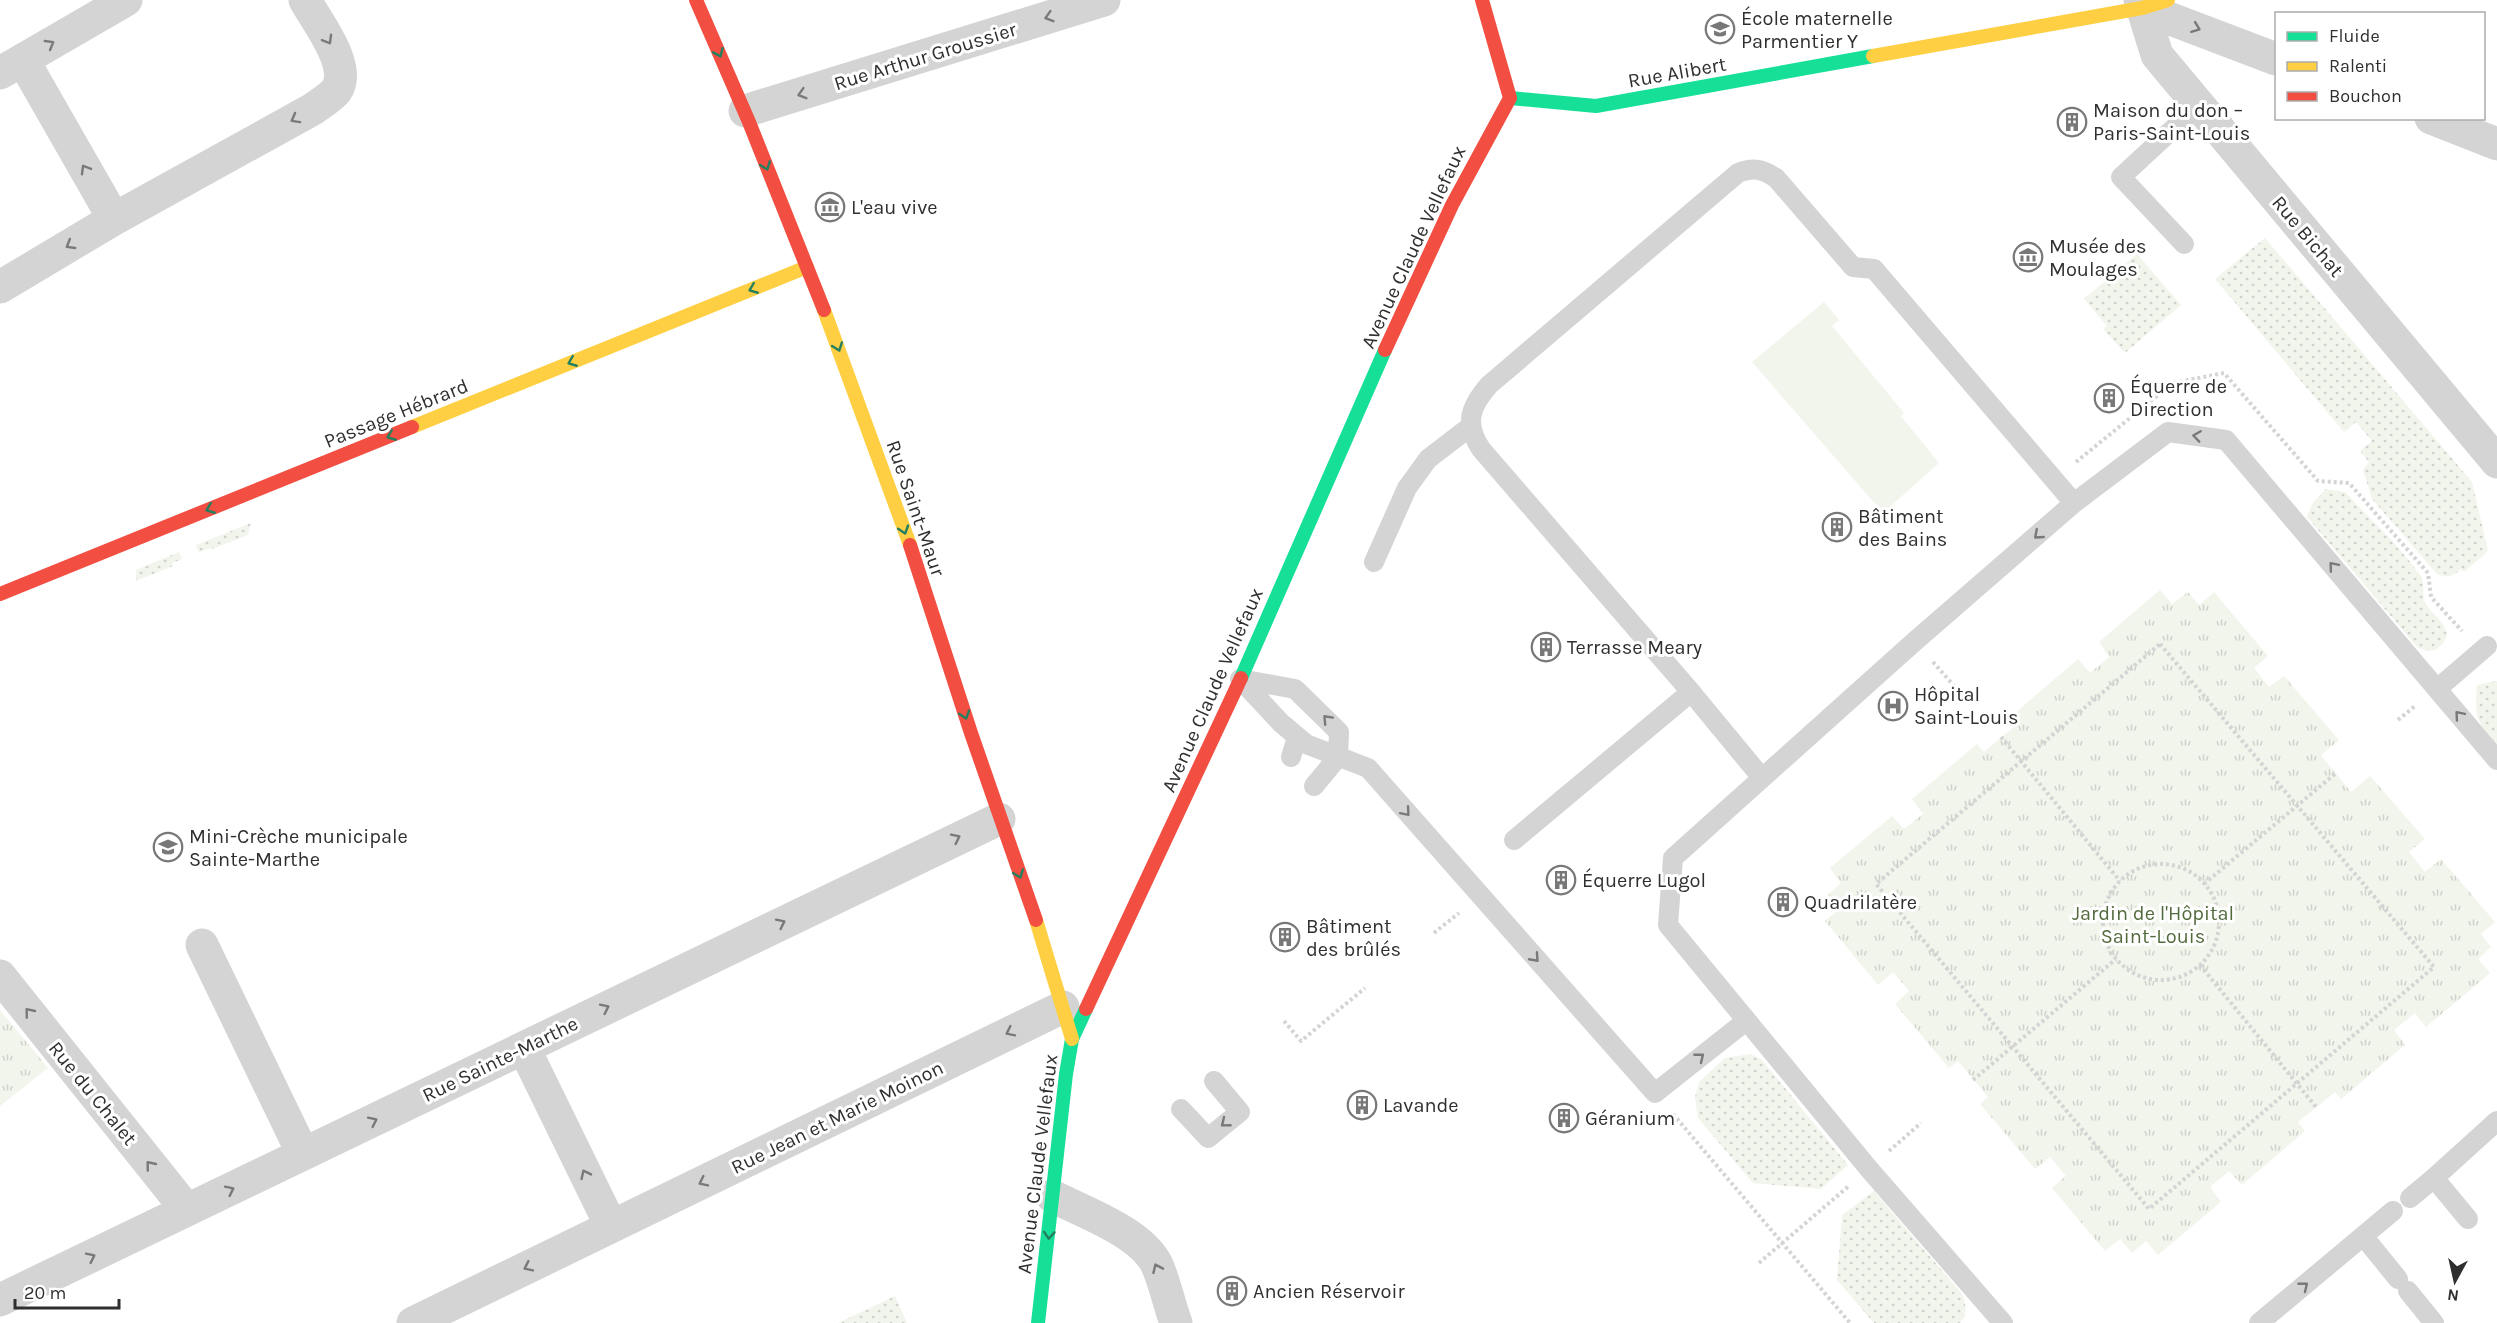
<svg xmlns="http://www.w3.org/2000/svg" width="2497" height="1323" font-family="Karla,sans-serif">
	<defs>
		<pattern id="grass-dots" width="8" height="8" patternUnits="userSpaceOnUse" patternTransform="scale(1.5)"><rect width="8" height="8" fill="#f1f5ec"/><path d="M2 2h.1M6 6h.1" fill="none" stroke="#cfd2cb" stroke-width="1.8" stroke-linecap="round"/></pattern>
		<pattern id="park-tufts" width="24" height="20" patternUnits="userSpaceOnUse" patternTransform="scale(1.5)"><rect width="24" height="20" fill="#f1f5ec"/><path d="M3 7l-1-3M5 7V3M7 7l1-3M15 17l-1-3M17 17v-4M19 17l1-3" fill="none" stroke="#cfd2cb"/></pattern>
	</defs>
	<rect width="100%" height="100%" fill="#fff"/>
	<path fill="url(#grass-dots)" d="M2265,238L2472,482L2488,551L2464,572L2461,569C2454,576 2446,579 2437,574L2372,499L2363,470L2369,462L2360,451L2372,441L2356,422L2344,432L2215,279Z
		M2137,254L2181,305L2125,353L2103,329L2107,326L2084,299Z
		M2326,489L2345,492C2370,519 2399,545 2420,575C2426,582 2421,593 2425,602C2431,616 2461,630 2438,648C2432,653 2424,650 2417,647L2307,517L2312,504Z
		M251,523L248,535L212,549L211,548L199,552L196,545Z
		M179,552L182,559L172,563L173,566L136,581V570Z
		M2496,681L2497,682V744C2475,719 2475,718 2477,685Z
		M1751,1054L1762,1060L1848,1165L1821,1189L1753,1183L1698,1118L1695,1097L1699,1082L1725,1058Z
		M1874,1191L1962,1294C1966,1305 1968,1314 1960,1323H1874L1837,1280L1842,1215Z
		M895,1296L907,1323H838Z"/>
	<path fill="url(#park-tufts)" d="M2160,590L2172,604L2188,592L2199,605L2214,592L2268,656L2254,668L2269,687L2284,676L2339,740L2321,755L2351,792L2370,776L2425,839L2409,852L2425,872L2441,859L2495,922L2481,934L2491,947L2478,959L2490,973L2426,1027L2415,1013L2394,1030L2405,1045L2341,1099L2335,1092L2298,1122L2305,1131L2242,1185L2229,1171L2210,1187L2221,1202L2158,1255L2146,1241L2132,1253L2120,1239L2105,1251L2052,1188L2066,1176L2050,1157L2035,1169L1980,1104L1988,1097L1958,1061L1949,1068L1895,1004L1909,991L1893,972L1878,985L1825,921L1839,909L1828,895L1841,883L1830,868L1892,816L1904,829L1923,814L1912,799L1977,744L1984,752L2020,722L2014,714L2078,659L2090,673L2109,657L2099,642Z
		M0,1010L48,1068L0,1106Z"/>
	<path fill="#f1f5ec" d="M1824,302L1839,320L1832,326L1904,413L1901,416L1939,463L1883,513L1752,362Z"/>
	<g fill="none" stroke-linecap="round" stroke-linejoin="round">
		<path stroke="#d4d4d4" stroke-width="4" stroke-dasharray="3 3" stroke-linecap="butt" d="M2076,462L2173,383L2224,373L2318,481L2349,483L2428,573L2431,597L2462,631
			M2160,644L2434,967L2149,1209L1876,884Z
			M1933,662L1955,687
			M2398,720L2415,706
			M2001,737L2120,881
			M2103 922a58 58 0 1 1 116 0a58 58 0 1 1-116 0Z
			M2204,884L2336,773
			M1434,933L1459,913
			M2200,965L2316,1107
			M1284,1021L1301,1041L1365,988
			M1973,1080L2116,959
			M1673,1114L1850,1323
			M1889,1151L1921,1123
			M1759,1263L1850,1185"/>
		<path stroke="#d4d4d4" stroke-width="20" d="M2184,244L2121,177L2199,105
			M1374,562L1407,488L1428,459L1471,426
			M1240,679L1281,723L1306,744L1368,768L1655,1093L1746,1021
			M1240,679L1295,689L1339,732L1338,757L1314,786
			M2437,689L2487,646
			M1291,757L1297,737
			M1762,778L1691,692L1481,449C1464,423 1470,407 1489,385L1738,173C1754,167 1762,169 1776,178L1853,267L1874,269L2074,503
			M1514,840L1691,692
			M1181,1109L1208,1138L1240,1112L1214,1081
			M2410,1198L2434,1178
			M2468,1219L2434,1178L2497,1121
			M2364,1237L2398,1279
			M2408,1291L2434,1323
			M2003,1323L1869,1169L1668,925L1673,858L1914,642L2074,503L2168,432L2226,440L2497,760
			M2259,1323L2393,1211"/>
		<path stroke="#d4d4d4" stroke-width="33" d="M2140,0L2157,55L2497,462
			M2142,8L2276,59
			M23,60L114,219
			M0,73L126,0
			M745,111L1104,0
			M2431,118L2497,144
			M0,287L114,219L313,109C321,103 330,98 336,91C353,67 317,22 305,0
			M202,945L303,1154
			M0,976L187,1210
			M524,1048L611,1226
			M1052,1196C1083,1212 1141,1232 1157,1265C1165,1283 1169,1304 1176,1323
			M0,1300L999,819
			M413,1323L1063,1007"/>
		<path stroke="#16e098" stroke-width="14" d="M1510,98L1596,106L1873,56
			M1241,678L1385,350
			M1038,1323L1066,1074L1072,1039L1086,1009"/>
		<path stroke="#ffcf43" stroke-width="14" d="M1873,56L2142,8L2168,0
			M824,310L910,545
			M412,427L807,267
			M1036,920L1072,1039"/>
		<path stroke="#f24e42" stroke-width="14" d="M696,0L749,122L824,310
			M1482,0L1510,98
			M1385,350L1452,205L1510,98
			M910,545L971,733L1036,920
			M0,594L412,427
			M1086,1009L1241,678"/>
	</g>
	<defs><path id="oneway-chevron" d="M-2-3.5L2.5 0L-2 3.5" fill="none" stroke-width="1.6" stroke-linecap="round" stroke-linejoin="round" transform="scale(1.5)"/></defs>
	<g stroke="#797979">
		<use href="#oneway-chevron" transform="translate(1049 17) rotate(163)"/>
		<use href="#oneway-chevron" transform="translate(2196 28) rotate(21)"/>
		<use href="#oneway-chevron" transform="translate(328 40) rotate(60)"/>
		<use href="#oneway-chevron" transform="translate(50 44) rotate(-30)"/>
		<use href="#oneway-chevron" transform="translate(802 94) rotate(163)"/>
		<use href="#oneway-chevron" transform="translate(295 119) rotate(151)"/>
		<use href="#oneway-chevron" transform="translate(85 169) rotate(-120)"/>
		<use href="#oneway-chevron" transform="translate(70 245) rotate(149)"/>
		<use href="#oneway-chevron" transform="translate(2197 436) rotate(-172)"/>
		<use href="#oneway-chevron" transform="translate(2038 535) rotate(139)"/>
		<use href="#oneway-chevron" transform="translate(2333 566) rotate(-130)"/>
		<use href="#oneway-chevron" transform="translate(2459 715) rotate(-130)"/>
		<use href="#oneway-chevron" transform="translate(1327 719) rotate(-133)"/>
		<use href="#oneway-chevron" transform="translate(1406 812) rotate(49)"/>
		<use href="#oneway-chevron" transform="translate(956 838) rotate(-26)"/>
		<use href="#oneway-chevron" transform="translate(781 923) rotate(-26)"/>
		<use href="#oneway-chevron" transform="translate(1535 958) rotate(48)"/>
		<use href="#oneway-chevron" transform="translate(605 1008) rotate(-26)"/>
		<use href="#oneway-chevron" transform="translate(29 1012) rotate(-129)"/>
		<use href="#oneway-chevron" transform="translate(1010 1032) rotate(154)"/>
		<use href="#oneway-chevron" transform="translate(1700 1057) rotate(-39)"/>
		<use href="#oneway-chevron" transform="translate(373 1121) rotate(-26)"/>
		<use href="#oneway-chevron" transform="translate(1225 1123) rotate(141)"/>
		<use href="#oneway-chevron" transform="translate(150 1165) rotate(-129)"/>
		<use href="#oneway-chevron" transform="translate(585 1174) rotate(-116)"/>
		<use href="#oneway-chevron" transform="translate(703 1182) rotate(154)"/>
		<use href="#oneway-chevron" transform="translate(230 1190) rotate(-26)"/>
		<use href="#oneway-chevron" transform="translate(91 1257) rotate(-26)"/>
		<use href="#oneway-chevron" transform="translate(528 1267) rotate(154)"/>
		<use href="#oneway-chevron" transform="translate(1157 1268) rotate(-114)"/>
		<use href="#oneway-chevron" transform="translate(2304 1286) rotate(-39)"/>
	</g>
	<g stroke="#247f5e">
		<use href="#oneway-chevron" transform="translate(719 53) rotate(66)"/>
		<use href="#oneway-chevron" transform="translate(766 166) rotate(69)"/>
		<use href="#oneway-chevron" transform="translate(753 289) rotate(158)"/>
		<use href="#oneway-chevron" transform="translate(838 347) rotate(70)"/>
		<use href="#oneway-chevron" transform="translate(572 362) rotate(158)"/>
		<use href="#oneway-chevron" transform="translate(391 436) rotate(158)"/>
		<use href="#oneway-chevron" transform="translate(210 509) rotate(158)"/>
		<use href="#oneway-chevron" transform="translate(904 530) rotate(72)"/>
		<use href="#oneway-chevron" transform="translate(965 715) rotate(72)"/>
		<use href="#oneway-chevron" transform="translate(1019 874) rotate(70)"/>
		<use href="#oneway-chevron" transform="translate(1049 1235) rotate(94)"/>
	</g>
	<defs>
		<g id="school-ring" transform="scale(1.5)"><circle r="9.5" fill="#fff" stroke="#787878" stroke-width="1.5"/><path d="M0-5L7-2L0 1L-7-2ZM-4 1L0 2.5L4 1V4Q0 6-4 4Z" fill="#787878"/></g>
		<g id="building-ring" transform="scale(1.5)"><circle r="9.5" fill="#fff" stroke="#787878" stroke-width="1.5"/><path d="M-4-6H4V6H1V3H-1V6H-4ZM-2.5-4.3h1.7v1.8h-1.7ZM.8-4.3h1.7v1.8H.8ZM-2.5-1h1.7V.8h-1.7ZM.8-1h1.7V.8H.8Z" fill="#787878"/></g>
		<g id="museum-ring" transform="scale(1.5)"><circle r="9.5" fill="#fff" stroke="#787878" stroke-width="1.5"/><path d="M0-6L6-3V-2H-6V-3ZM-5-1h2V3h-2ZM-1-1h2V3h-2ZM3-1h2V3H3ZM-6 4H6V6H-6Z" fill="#787878"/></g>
		<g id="hospital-ring" transform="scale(1.5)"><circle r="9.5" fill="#fff" stroke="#787878" stroke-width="1.5"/><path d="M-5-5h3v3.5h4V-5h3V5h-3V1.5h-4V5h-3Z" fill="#787878"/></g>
	</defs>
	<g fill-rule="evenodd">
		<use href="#school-ring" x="1720" y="29"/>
		<use href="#building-ring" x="2072" y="122"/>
		<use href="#museum-ring" x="830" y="207"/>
		<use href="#museum-ring" x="2028" y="257"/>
		<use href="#building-ring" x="2109" y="398"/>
		<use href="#building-ring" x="1837" y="527"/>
		<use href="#building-ring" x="1546" y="647"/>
		<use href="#hospital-ring" x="1893" y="706"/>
		<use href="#school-ring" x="168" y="847"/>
		<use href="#building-ring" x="1561" y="880"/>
		<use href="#building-ring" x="1783" y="902"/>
		<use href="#building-ring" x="1285" y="937"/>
		<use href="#building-ring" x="1362" y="1105"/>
		<use href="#building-ring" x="1564" y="1118"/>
		<use href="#building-ring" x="1232" y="1291"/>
	</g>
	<g text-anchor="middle" stroke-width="6" stroke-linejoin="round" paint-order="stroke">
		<g font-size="20" fill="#2f2f2f" stroke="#fff" text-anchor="start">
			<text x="1741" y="25">École maternelle<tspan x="1741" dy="23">Parmentier Y</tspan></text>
			<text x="2093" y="117">Maison du don –<tspan x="2093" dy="23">Paris-Saint-Louis</tspan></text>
			<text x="851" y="214">L'eau vive</text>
			<text x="2049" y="253">Musée des<tspan x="2049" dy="23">Moulages</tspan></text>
			<text x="2130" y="393">Équerre de<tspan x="2130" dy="23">Direction</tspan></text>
			<text x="1858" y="523">Bâtiment<tspan x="1858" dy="23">des Bains</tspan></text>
			<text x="1567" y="654">Terrasse Meary</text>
			<text x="1914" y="701">Hôpital<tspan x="1914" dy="23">Saint-Louis</tspan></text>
			<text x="189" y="843">Mini-Crèche municipale<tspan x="189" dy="23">Sainte-Marthe</tspan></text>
			<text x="1582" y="887">Équerre Lugol</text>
			<text x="1804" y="909">Quadrilatère</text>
			<text x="1306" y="933">Bâtiment<tspan x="1306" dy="23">des brûlés</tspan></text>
			<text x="1383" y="1112">Lavande</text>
			<text x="1585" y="1125">Géranium</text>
			<text x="1253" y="1298">Ancien Réservoir</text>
		</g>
		<g font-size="20" fill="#2f2f2f" stroke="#fff">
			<text transform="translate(925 56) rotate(-17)" y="7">Rue Arthur Groussier</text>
			<text transform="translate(1677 72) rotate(-10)" y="7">Rue Alibert</text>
			<text transform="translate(2308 236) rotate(50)" y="7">Rue Bichat</text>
			<text transform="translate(1413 247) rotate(-65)" y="7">Avenue Claude Vellefaux</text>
			<text transform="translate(396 413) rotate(-22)" y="7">Passage Hébrard</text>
			<text transform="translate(916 508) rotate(71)" y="7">Rue Saint-Maur</text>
			<text transform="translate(1212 690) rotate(-66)" y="7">Avenue Claude Vellefaux</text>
			<text transform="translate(500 1059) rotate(-26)" y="7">Rue Sainte-Marthe</text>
			<text transform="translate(93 1093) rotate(51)" y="7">Rue du Chalet</text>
			<text transform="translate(837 1117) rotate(-26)" y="7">Rue Jean et Marie Moinon</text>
			<text transform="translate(1037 1164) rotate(-83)" y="7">Avenue Claude Vellefaux</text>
		</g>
		<g font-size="20" fill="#536a3c" stroke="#fff">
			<text x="2153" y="920">Jardin de l'Hôpital<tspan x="2153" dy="23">Saint-Louis</tspan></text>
		</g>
	</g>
	<rect x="2275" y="12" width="210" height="108" fill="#ffffff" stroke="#acacac" stroke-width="1.5"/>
	<rect x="2287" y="32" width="30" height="9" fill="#16e098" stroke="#acacac" stroke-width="1.5"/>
	<text x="2329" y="42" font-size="18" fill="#2f2f2f">Fluide</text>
	<rect x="2287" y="62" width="30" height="9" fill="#ffcf43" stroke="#acacac" stroke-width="1.5"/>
	<text x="2329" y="72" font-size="18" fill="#2f2f2f">Ralenti</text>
	<rect x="2287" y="92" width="30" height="9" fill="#f24e42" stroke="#acacac" stroke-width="1.5"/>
	<text x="2329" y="102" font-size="18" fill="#2f2f2f">Bouchon</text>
	<g transform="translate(2455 1281) rotate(188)" stroke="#ffffff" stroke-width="4.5" paint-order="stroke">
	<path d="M0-4.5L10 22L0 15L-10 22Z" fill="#2f2f2f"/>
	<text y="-9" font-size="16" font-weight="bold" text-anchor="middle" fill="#2f2f2f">N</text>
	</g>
	<path d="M15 1299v9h104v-9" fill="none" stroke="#2f2f2f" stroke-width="3"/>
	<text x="24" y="1299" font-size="18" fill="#2f2f2f" stroke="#ffffff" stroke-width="4.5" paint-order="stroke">20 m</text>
</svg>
